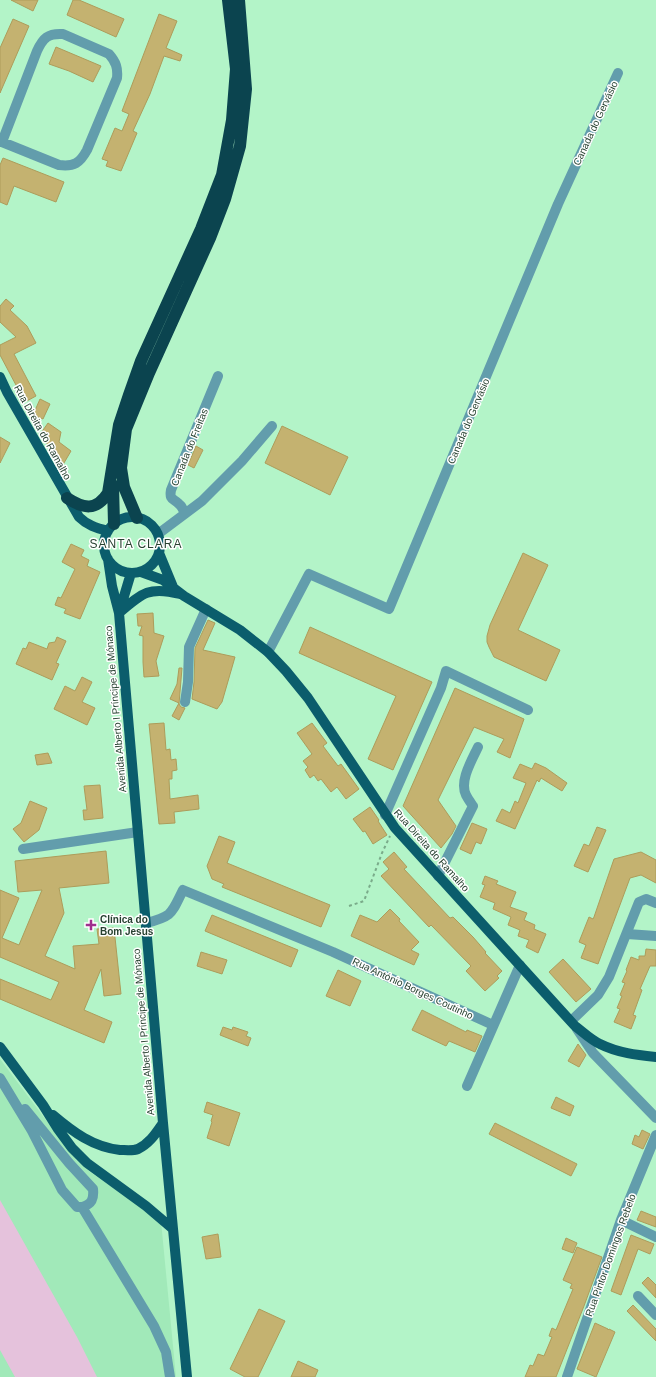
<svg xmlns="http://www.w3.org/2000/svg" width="656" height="1377" font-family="Helvetica,sans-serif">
	<rect width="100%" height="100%" fill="#b3f4c8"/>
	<path fill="#a1e9b9" d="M0,1059L76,1160L90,1172L161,1221L176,1377H0Z"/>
	<path fill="#e5c2dc" d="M0,1200L77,1337L97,1377H15L0,1350Z"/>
	<path fill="#c4b270" stroke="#ad9c5a" d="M11,0H38L33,11Z
		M73,0H79L124,19L116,37L67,15Z
		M159,14L177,21L166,48L182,55L180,61L164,56L150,94L133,131L137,133L121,171L106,166L108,161L102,159L115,128L122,131L129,114L122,111Z
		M13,19L29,26L0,93V48Z
		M56,47L101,66L93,82L69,71L49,64Z
		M3,158L64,182L56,202L14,186L7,205L0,202V165Z
		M6,299L14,306L10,310L27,326L36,343L14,354L36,396L25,402L0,355V345L16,337L0,322V306Z
		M40,399L50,404L43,419L33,415Z
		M48,423L61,432L59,442L71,451L61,468L41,433Z
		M282,426L348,457L330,495L265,463Z
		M0,437L10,443L0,463Z
		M196,446L203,450L194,468L188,465Z
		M71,544L84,550L81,556L89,560L87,566L100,572L80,619L64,613L66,609L55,605L58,597L61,598L75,569L62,562Z
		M523,553L548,565L518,630L560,650L546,681L494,657L489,647L487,642V636L490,625Z
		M153,613L154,633L164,636L156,661L159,676L144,677L143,662V636L139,635L142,626H138L137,614Z
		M208,620L215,623L203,650L235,657L222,702L217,709L192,699L194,682L195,648Z
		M310,627L432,682L393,770L368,759L396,696L299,653Z
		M57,637L66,641L56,663L59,664L52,680L16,664L23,648L26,649L29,642L47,649L49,643L55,642Z
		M179,668H182L179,704L181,707L185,708L179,720L172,716L179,703L170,699L177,684Z
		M82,677L92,682L82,702L95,708L87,725L54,709L65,686L75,691Z
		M455,688L524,719L510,758L497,752L504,739L474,727L438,800L456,826L452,834L441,848L403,806Z
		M164,723L166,750L170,749L171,760L176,759L177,770L172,771V779H169L170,799L198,795L199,809L174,812L175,823L159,824L149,724Z
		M312,723L327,743L323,746L338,766L341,764L359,789L346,799L337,787L331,792L321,779L318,781L314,775L310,778L305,770L308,767L303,761L312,754L297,733Z
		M48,753L52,763L37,765L35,755Z
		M535,763L546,768L567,783L562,791L541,778L539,782L537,780L515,829L496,821L502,809L510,813L515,801L518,803L526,783L513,778L520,764L532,769Z
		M100,785L103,818L84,820L83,810H87L84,786Z
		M30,801L47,808L39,830L24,842L13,829L21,823Z
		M370,807L379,820L378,821L387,835L373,844L365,831L363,832L353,819Z
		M472,823L487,829L481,844L476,842L471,854L460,849Z
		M597,827L606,830L588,872L574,866L584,844L589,846Z
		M219,836L235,842L227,863L330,905L321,927L222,887L224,884L212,879L207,866Z
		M106,851L109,883L59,888L64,913L45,956L75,969L73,946L99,944L97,929L114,928L121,994L104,996L101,969L84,1010L112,1022L104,1043L0,999V979L51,1000L59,982L0,957V890L19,898L2,938L19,945L42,890L18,892L15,861Z
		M394,852L407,867L404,869L450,918L453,917L473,937L486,952L485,953L502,971L497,976L499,978L485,991L466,971L471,966L431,925L429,927L381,876L389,869L383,862Z
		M641,852L656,860V883L641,875L630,878L598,964L581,958L586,945L579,942L589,917L593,919L594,917L614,859Z
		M485,876L498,881L496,884L516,892L510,907L527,913L524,920L535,925L534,929L546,934L538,953L526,947L529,940L518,936L520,930L508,925L511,917L493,909L495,903L480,897L485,885L482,884Z
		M390,909L400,919L399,921L419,942L411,950L419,954L414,965L351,936L360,915L377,922Z
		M212,915L298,950L291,967L205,931Z
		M646,949L656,950V966H650L640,989L642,990L633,1015L636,1016L631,1029L614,1022L620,1009L617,1008L622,996L620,995L625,983L622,982L627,971L626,970L631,957L639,960V956H645Z
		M201,952L227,960L222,974L197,966Z
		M563,959L591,989L576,1002L549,972Z
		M338,970L361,981L350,1006L326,996Z
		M422,1010L466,1032L467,1030L482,1036L475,1052L449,1041L446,1046L412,1030Z
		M223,1027L232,1030L233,1027L248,1032L246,1036L251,1038L248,1046L220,1035Z
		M578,1044L586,1055L579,1067L568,1061Z
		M556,1097L574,1106L570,1116L551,1108Z
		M207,1102L240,1113L229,1146L207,1138L212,1122L211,1121L213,1115L204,1112Z
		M495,1123L577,1164L571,1176L489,1134Z
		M642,1130L650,1134L643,1149L632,1144L635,1135L639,1137Z
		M641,1211L656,1217V1227L637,1220Z
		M218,1234L221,1257L206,1259L202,1237Z
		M631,1235L654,1244L650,1254L638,1249L621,1295L611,1291Z
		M566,1238L577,1243L573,1253L562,1249Z
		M577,1247L602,1257L584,1306L556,1377H525L530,1365L533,1366L538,1354L544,1356L552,1337L549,1336L552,1328L556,1330L573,1289L570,1288L572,1284L563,1280Z
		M648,1277L656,1285V1298L642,1283Z
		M633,1305L656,1329V1341L627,1311Z
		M259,1309L285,1321L258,1377H245L230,1369Z
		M595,1323L608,1329V1330L609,1329L615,1332L596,1377L577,1369Z
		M298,1361L318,1370L315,1377H291Z"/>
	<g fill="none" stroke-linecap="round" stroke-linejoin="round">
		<path stroke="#7aab8a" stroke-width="2" stroke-dasharray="3 3" stroke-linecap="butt" d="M349,906L364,901L382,853L390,836"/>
		<path stroke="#629dac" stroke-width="10" d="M0,142H2L59,165C74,167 80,163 87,150L117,78C118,68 116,62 109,54L63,34C48,33 43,38 37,51L2,142
			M185,513C183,510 182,506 179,504C174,498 169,501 171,490L218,376
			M158,534L202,501L242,461L272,426
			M268,652L309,574L389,609L558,204L618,73
			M185,702L188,682L189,647L206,609
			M385,815L441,688L446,671L528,710
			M23,849L138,832
			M438,876L473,806C471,803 468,799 466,795C459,781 472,760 478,747
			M146,923C173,916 171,914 183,890L333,952L493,1025
			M627,934L656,936
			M571,1021L598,995L609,977L639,902L646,899L656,903
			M577,1029L593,1053L656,1118
			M0,1078L32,1131L62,1190L77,1207H82L154,1326L166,1352L170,1377
			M467,1086L520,965
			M25,1109L69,1163L93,1189C94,1199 92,1204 82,1207
			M621,1220L656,1237
			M638,1296L656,1315
			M567,1377L621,1220L656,1135"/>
		<path stroke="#0b5d6c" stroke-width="10" d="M0,377L7,392L79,517C87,525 96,528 108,531
			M104 545a28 28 0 1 1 56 0a28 28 0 1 1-56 0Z
			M159,553L173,587
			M108,559L112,586L119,613L163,1123L187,1377
			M141,572L163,580L184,596L240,630L268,652L286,671L308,698L395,828L575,1026C583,1032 591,1040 600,1044C618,1053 637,1055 656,1057
			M119,613C142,593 149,586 180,594
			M119,613L131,573
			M0,1047L43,1105L58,1129L72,1148L87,1163L146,1206L173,1229
			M53,1115C73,1132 93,1147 120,1150C125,1150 133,1151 138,1149C150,1143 156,1133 163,1123"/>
		<path stroke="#0b444f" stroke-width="12" d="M113,485L114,524
			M67,498C84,509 96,511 108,493L119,425L129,395L141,361L201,229L222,175L232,120L236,69L228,0
			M137,518L124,487L121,468L126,429L149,373L210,238L225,199L240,146L246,89L239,0"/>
	</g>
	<path fill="#9f2f8d" stroke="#fff" stroke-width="1.5" d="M89 919h4v4h4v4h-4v4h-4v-4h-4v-4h4z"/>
	<g text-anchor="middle" stroke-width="3" stroke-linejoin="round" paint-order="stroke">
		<g font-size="10" fill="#274130" stroke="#fff">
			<text transform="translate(595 123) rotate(-65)" y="4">Canada do Gervásio</text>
			<text transform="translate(468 421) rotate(-67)" y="4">Canada do Gervásio</text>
			<text transform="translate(43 432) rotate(61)" y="4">Rua Direita do Ramalho</text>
			<text transform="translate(189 447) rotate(-68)" y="4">Canada do Freitas</text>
			<text transform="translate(115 709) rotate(-95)" y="4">Avenida Alberto I Príncipe de Mónaco</text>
			<text transform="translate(432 850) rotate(48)" y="4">Rua Direita do Ramalho</text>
			<text transform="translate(413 988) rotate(25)" y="4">Rua António Borges Coutinho</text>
			<text transform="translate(143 1032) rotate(-95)" y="4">Avenida Alberto I Príncipe de Mónaco</text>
			<text transform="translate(610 1255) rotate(-70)" y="4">Rua Pintor Domingos Rebelo</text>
		</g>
		<g font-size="10" font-weight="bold" fill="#274130" stroke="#fff" text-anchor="start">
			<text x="100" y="923">Clínica do<tspan x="100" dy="12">Bom Jesus</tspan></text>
		</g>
		<g font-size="12" letter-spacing="1" fill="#274130" stroke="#fff">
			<text x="136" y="548">SANTA CLARA</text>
		</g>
	</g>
</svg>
